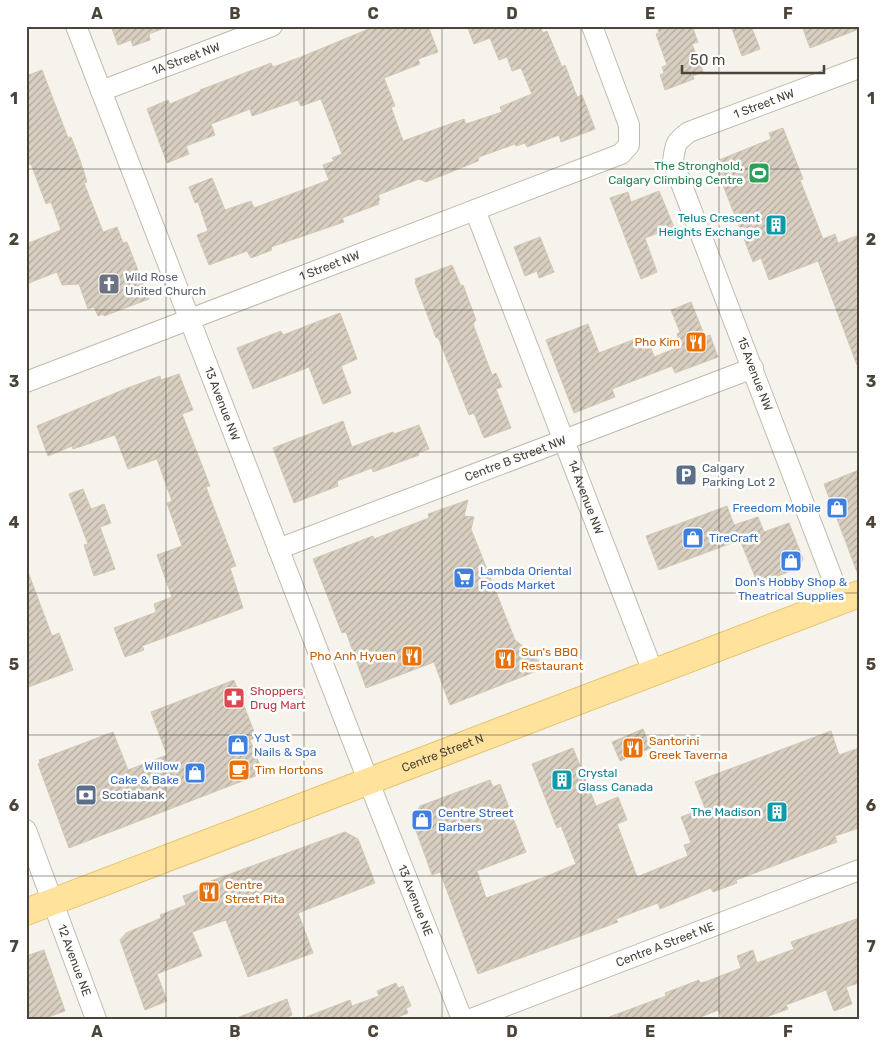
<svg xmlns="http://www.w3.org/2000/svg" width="885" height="1045" font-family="Rubik,sans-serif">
	<defs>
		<pattern id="building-hatch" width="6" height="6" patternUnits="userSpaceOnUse" patternTransform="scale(1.25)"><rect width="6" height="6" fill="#d8cfc1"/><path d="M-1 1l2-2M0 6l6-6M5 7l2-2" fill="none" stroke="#b1aa9e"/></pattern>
	</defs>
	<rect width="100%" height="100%" fill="#f6f3ec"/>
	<path fill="url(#building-hatch)" stroke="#d3c7b4" d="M111,26H164V28L149,34L150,40L133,46L131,40L118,45Z
		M376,26H428L438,52L418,59L420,64L384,78L395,106L391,107L403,141L464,119L466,124L502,112L500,107L532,94L521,68L512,71L507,57L499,60L490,38L474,44L467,26H540L543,33L547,31L562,67L565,65L577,97L582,95L595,129L561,142L559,135L527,147L525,143L516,146L515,144L479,157L478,161L426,182L419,179L378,195L380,200L378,201L379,204L342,218L344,222L271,247L272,250L251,258L247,251L209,265L197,235L208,231L198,202L195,203L189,187L212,178L225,210L251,201L254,208L329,180L323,165L334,161L332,158L342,154L321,99L301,106L298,100L252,116L250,109L211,124L215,135L186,146L189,154L167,163L147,109L168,100L170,104L201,91L200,90L271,63L273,67L301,57Z
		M657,26H692L698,42L692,44L703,72L693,76L694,79L665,90L660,75L664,73L662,67L667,65L656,34L659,33Z
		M731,26H751L760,49L742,56Z
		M802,26H859V29L810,48Z
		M42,70L68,138L71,137L80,160L87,182L84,183L103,232L117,227L123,243L127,242L149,299L104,316L103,314L98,316L94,307L88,309L79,284L62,285L57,272L26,284V244L61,230L51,202L46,204L31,164L26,165V76Z
		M783,128L803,179L800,180L823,239L835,234L838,243L859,235V365H857L818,261L769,280L761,258L753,262L714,162L771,139L769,133Z
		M659,191L674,227L645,238L657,272L641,279L610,198L628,192L631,202Z
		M540,237L554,272L539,278L537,271L525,276L514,247Z
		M452,265L461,286L463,285L476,320L473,324L492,375L496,373L502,387L496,389L511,428L484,438L474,413L469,415L438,337L436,338L435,335L415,282L416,281L415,279Z
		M691,302L705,337L710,335L718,357L675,373L672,366L612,389L615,397L574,413L546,340L588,324L599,353L635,339L639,349L650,345L654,357L681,346L677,334L680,332L671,310Z
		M340,313L357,359L341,366L351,393L323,404L309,367L253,389L237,348L281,331L283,335Z
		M179,374L193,410L182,414L210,486L206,487L236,566L230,568L243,608L142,646L144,650L125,657L114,628L154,613L156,611L154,604L172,597L157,555L182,546L167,503L172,501L157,459L128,469L115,435L73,449L72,446L48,456L37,426L125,389L160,376L161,380Z
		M343,421L352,447L393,432L394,434L419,425L429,449L418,453L419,455L373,472L372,468L337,481L338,486L294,503L273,448Z
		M859,470V572H857L824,484Z
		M83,489L91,509L104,504L111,523L100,527L115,569L94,576L84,545L88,544L69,494Z
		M468,500L464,516L474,517L471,529L515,640L537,657L542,669L450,705L434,662L366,688L346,632L342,633L313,559L373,536L374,539L429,518L428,514Z
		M727,506L734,525L758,517L764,532L789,523L803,559L798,568L758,584L740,540L659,570L646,536Z
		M28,572L52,636L59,633L73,670L26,688V573Z
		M234,680L256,737L250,740L263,773L69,848L38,764L40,763L39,760L113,732L128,770L167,755L151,712Z
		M643,729L651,748L620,761L612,742Z
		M831,731L839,755L859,748V828L835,836L837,842L736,880L737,883L713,892L711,888L660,909L658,903L616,919L618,922L478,974L440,872L432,875L413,822L420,806L490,780L493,787L500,784L526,852L477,871L486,898L545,877L576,864L561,826L557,828L532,764L573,748L596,806L618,797L627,820L617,824L637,877L688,856L684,845L691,843L681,817L705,808L695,782Z
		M345,832L358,839L375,883L298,913L313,953L248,977L226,920L192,932L202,956L157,974L167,1001L145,1010L120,940L126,933L161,918L160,915L186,905L183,896L212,885L211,881Z
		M859,918V983L846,987L852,1004L834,1011L826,990L786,1005L788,1009L761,1019H722L718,1010L696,1019H609V1017L666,996L665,993L699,980L700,983L705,982L741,968L737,956L753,950L757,963L794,949L791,942Z
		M44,950L65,1011L43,1019H26V956Z
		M396,983L398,988L403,986L411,1006L406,1008L408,1013L393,1019H306V1017L350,1000L352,1006L379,996L377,991Z
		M287,999L292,1015L283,1019H239V1017Z"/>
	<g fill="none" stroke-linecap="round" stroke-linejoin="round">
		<g stroke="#c2bbae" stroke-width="22">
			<g id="minor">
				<path id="s1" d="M76,26L359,757L462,1019"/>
				<path id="s2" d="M101,91L272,26"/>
				<path id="s3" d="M475,210L653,672"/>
				<path id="s4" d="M26,382L621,154L629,145V125L592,26"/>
				<path id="s5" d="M278,549L753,368"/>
				<path id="s6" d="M841,601L673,162C675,145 675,142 689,132L859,68"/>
				<path id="s7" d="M26,830L96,1019"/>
				<path id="s8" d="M471,1019L859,870"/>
			</g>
		</g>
		<g stroke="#e6c16a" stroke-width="28">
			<g id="major">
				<path id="s9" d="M26,912L859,594"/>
			</g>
		</g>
		<use href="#minor" stroke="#fff" stroke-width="20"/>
		<use href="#major" stroke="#ffe39c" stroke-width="26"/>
	</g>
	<path fill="none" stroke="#4b4439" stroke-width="1" stroke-opacity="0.55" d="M166,26V1019M304,26V1019M442,26V1019M581,26V1019M719,26V1019M26,169H859M26,310H859M26,452H859M26,593H859M26,735H859M26,876H859"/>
	<defs>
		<g id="stadium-square" transform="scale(1.125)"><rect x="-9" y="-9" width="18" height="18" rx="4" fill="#2e9e5b" stroke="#fff"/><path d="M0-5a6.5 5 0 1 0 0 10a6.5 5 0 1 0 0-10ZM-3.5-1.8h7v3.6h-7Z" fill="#fff"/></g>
		<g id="building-square" transform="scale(1.125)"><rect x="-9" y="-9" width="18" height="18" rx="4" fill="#0f9aa8" stroke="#fff"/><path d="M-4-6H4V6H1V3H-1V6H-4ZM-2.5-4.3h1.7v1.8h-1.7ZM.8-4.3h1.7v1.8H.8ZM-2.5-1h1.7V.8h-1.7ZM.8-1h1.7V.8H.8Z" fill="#fff"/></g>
		<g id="church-square" transform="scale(1.125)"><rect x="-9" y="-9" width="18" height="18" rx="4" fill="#6b7280" stroke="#fff"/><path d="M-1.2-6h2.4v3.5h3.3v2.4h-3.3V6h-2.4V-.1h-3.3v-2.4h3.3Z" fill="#fff"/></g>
		<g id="restaurant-square" transform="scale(1.125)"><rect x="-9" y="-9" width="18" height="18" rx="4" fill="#e8710a" stroke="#fff"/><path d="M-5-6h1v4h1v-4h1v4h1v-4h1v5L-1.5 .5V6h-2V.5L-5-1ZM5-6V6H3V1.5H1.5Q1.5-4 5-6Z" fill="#fff"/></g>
		<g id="parking-square" transform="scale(1.125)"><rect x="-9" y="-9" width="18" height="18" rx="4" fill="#5c6f8a" stroke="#fff"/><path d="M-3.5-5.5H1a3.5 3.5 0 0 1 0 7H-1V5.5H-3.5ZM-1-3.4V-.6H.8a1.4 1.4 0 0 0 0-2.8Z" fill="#fff"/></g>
		<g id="shop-square" transform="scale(1.125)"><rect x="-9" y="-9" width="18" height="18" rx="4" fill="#3f7fe0" stroke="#fff"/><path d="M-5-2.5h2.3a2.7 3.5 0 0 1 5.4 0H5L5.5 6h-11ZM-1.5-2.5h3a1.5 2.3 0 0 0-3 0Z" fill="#fff"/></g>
		<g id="supermarket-square" transform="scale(1.125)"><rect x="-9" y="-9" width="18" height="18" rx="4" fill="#3f7fe0" stroke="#fff"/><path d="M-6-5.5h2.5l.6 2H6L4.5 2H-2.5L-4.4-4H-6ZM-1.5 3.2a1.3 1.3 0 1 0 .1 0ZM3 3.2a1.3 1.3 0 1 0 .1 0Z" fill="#fff"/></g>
		<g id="pharmacy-square" transform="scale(1.125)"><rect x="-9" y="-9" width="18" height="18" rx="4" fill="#e0444e" stroke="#fff"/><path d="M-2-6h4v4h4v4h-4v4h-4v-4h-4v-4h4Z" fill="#fff"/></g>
		<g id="cafe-square" transform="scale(1.125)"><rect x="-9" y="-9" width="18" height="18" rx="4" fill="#e8710a" stroke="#fff"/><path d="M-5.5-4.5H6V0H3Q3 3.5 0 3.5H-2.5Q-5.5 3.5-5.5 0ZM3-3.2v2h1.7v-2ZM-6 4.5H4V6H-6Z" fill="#fff"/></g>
		<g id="bank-square" transform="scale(1.125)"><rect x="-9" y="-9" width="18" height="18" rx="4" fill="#5c6f8a" stroke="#fff"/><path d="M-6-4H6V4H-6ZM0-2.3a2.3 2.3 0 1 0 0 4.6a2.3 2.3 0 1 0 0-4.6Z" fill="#fff"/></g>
	</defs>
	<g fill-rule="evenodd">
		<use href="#stadium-square" x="759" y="173"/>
		<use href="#building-square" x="776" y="225"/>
		<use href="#church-square" x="109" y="284"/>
		<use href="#restaurant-square" x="696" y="342"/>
		<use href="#parking-square" x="686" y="475"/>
		<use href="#shop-square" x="837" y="508"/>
		<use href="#shop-square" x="693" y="538"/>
		<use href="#shop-square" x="791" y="561"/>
		<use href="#supermarket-square" x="464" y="578"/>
		<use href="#restaurant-square" x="412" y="656"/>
		<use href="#restaurant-square" x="505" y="659"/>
		<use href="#pharmacy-square" x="234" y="698"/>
		<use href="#shop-square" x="238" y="745"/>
		<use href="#restaurant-square" x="633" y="748"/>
		<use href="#cafe-square" x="239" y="770"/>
		<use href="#shop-square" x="195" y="773"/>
		<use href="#building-square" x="562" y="780"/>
		<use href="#bank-square" x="86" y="795"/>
		<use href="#building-square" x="777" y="812"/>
		<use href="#shop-square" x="422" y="820"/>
		<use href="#restaurant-square" x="209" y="892"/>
	</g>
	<g text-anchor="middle" stroke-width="5" stroke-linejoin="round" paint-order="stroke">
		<g font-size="12" fill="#4b4439" stroke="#fff">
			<text dy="4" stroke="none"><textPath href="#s2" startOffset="91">1A Street NW</textPath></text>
			<text dy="4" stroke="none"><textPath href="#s6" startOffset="586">1 Street NW</textPath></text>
			<text dy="4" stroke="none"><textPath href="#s4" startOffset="325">1 Street NW</textPath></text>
			<text transform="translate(755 374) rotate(69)" y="4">15 Avenue NW</text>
			<text dy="4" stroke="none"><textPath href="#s1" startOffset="405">13 Avenue NW</textPath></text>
			<text dy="4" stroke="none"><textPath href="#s5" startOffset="254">Centre B Street NW</textPath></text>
			<text dy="4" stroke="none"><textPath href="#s3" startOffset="308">14 Avenue NW</textPath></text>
			<text dy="4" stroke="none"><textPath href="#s9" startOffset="446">Centre Street N</textPath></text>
			<text dy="4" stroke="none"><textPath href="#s1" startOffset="938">13 Avenue NE</textPath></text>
			<text dy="4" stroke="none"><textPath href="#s8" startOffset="208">Centre A Street NE</textPath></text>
			<text dy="4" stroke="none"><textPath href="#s7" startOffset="139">12 Avenue NE</textPath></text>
		</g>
		<g font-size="12" fill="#27864d" stroke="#fff" text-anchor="end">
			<text x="743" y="170">The Stronghold,<tspan x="743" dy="14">Calgary Climbing Centre</tspan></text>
		</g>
		<g font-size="12" fill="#0d838f" stroke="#fff" text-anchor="end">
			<text x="760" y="222">Telus Crescent<tspan x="760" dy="14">Heights Exchange</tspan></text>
			<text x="578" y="777" text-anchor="start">Crystal<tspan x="578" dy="14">Glass Canada</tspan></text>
			<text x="761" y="816">The Madison</text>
		</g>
		<g font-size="12" fill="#5b616d" stroke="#fff" text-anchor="start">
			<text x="125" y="281">Wild Rose<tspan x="125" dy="14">United Church</tspan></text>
		</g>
		<g font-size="12" fill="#c56008" stroke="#fff" text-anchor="start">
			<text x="680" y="346" text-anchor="end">Pho Kim</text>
			<text x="521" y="656">Sun's BBQ<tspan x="521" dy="14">Restaurant</tspan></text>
			<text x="396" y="660" text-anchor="end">Pho Anh Hyuen</text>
			<text x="649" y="745">Santorini<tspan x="649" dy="14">Greek Taverna</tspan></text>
			<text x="255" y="774">Tim Hortons</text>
			<text x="225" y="889">Centre<tspan x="225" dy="14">Street Pita</tspan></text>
		</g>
		<g font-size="12" fill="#4e5e75" stroke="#fff" text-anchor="start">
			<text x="702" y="472">Calgary<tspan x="702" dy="14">Parking Lot 2</tspan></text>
			<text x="102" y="799">Scotiabank</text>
		</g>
		<g font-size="12" fill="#366cbe" stroke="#fff" text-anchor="start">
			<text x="821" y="512" text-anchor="end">Freedom Mobile</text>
			<text x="709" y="542">TireCraft</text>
			<text x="480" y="575">Lambda Oriental<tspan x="480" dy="14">Foods Market</tspan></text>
			<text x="791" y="586" text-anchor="middle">Don's Hobby Shop &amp;<tspan x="791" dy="14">Theatrical Supplies</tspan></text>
			<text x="254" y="742">Y Just<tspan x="254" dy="14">Nails &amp; Spa</tspan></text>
			<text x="179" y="770" text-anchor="end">Willow<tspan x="179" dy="14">Cake &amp; Bake</tspan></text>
			<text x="438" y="817">Centre Street<tspan x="438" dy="14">Barbers</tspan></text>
		</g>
		<g font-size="12" fill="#be3a42" stroke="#fff" text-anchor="start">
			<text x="250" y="695">Shoppers<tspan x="250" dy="14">Drug Mart</tspan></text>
		</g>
	</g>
	<rect width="885" height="1045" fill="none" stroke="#ffffff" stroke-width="55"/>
	<path d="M682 65v8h142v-8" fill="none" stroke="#4b4439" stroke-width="2.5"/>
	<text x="690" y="65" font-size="15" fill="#4b4439" stroke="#ffffff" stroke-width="4" paint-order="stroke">50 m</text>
	<rect x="28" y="28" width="830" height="990" fill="none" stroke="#4b4439" stroke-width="2"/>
	<g font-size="16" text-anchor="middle" font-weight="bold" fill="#4b4439">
		<text x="97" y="19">A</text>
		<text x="235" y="19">B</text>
		<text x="373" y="19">C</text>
		<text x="512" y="19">D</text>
		<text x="650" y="19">E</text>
		<text x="788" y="19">F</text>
		<text x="14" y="104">1</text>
		<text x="871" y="104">1</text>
		<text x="14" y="245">2</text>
		<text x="871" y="245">2</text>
		<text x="14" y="387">3</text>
		<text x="871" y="387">3</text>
		<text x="14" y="528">4</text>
		<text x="871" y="528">4</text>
		<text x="14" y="670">5</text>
		<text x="871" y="670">5</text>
		<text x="14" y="811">6</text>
		<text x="871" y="811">6</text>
		<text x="14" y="952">7</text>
		<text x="871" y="952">7</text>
		<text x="97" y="1037">A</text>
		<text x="235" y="1037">B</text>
		<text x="373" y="1037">C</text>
		<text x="512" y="1037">D</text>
		<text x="650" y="1037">E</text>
		<text x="788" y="1037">F</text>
	</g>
</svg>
